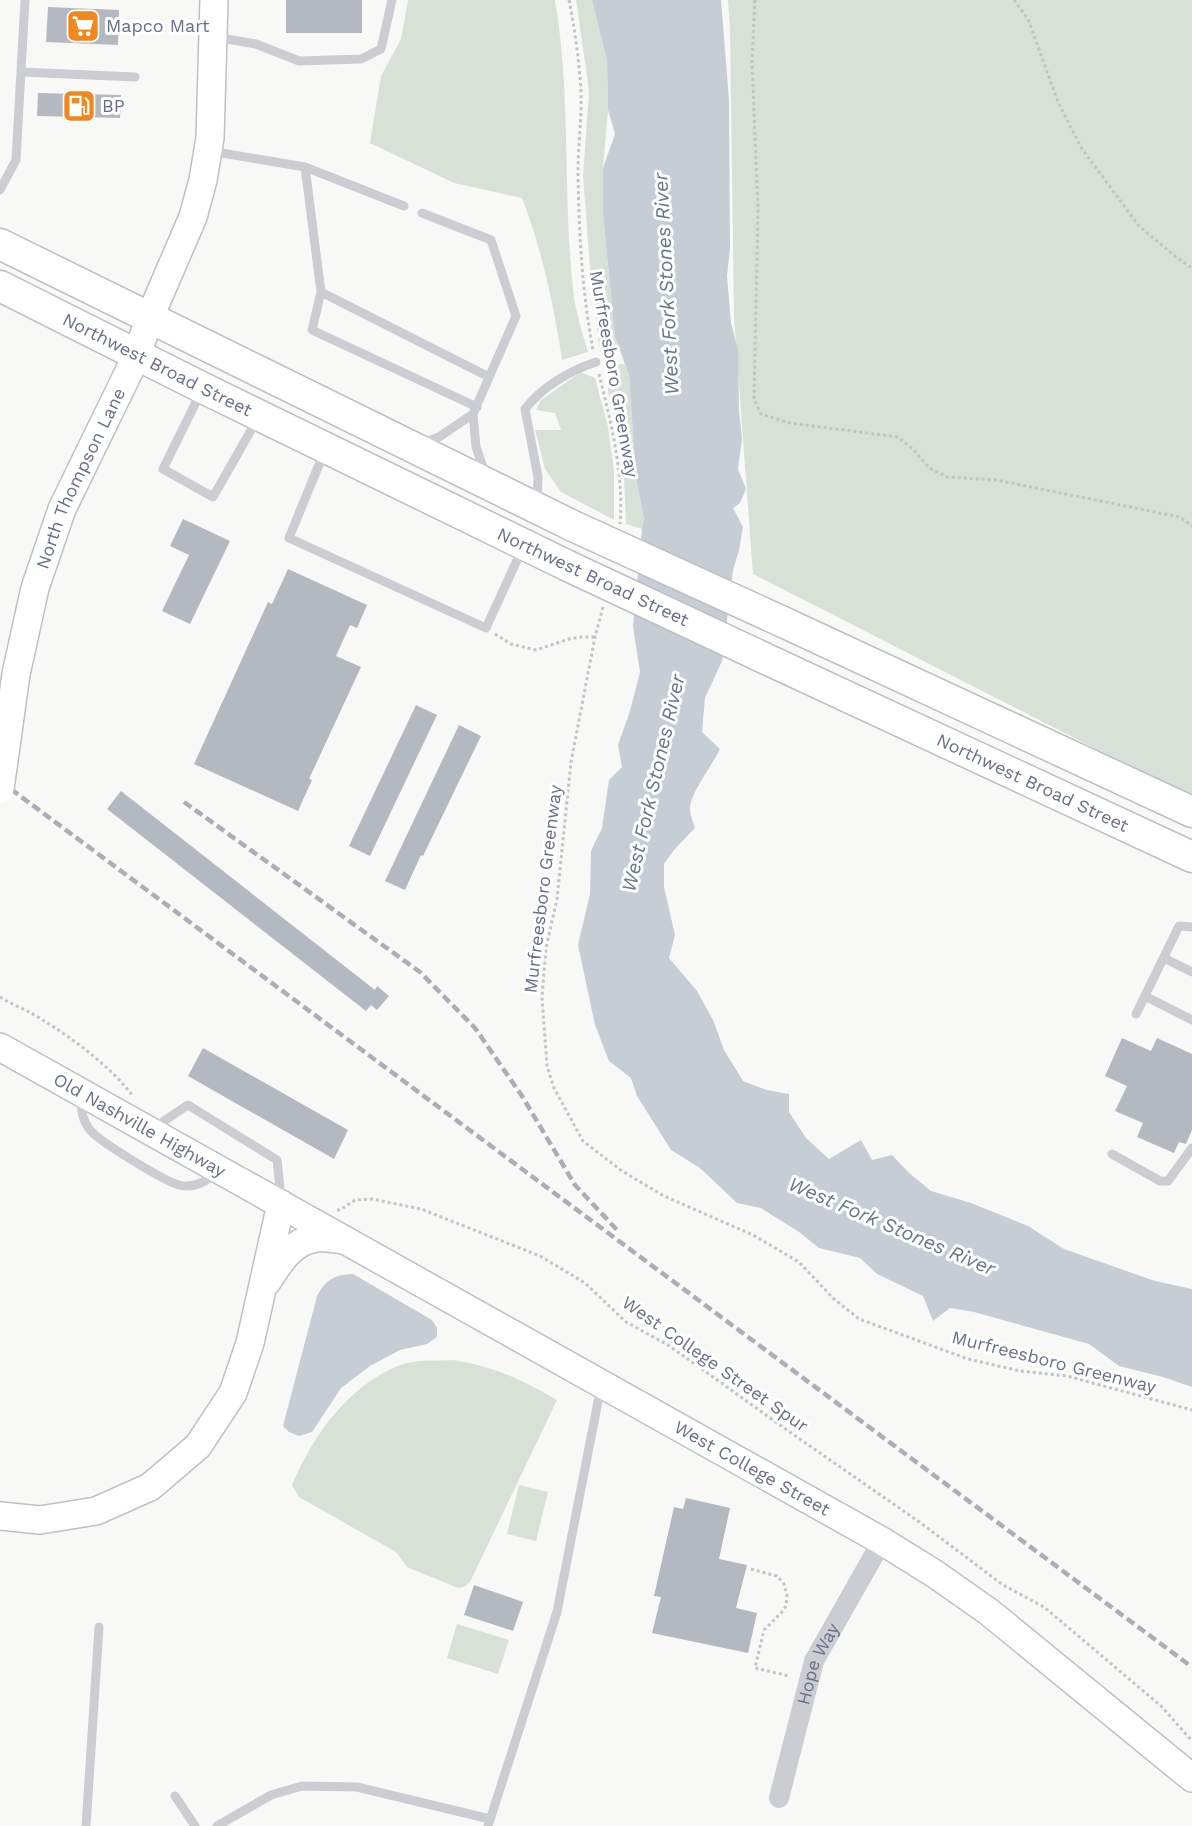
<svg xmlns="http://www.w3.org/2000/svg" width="1192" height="1826" font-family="'Work Sans',sans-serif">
	<rect width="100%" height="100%" fill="#f8f9f6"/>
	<path fill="#d8e1d7" d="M408,0H555C572,99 562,199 574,298C577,316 583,335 588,352L562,360C554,306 542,250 522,198L454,183L370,143L381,76L401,39Z
		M576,0H592L607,61L608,110L603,168V214L615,337L619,349L599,346L590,267L583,175L589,91Z
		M728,0H1192V798L753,574L734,317L730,29Z
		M608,364H625L629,375L636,478L644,520L642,529L626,524L623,458L608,391Z
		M581,372L595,378L608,427L614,470V520L561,492L545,469L535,430H561L555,413L536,410L541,400Z
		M453,1360C496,1367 520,1379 557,1400L470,1582L464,1587L458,1588L407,1567L396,1552L299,1497L292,1485C312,1437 348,1386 398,1366C415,1359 435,1361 453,1360Z
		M519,1485L548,1492L536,1541L507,1534Z
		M457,1624L509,1640L498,1674L447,1658Z"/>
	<path fill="#c7cdd5" d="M592,0H721L729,100L730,248L727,276L731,323L738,350L739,411L742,438L738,469L746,489L740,503L733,508L743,527L739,550L733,570L722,661L705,698L702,732L720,749C712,766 690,793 690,809C690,815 693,822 695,828L674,850L664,864V887L675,935L669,958L697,991L713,1020L724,1050L743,1081L767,1090L789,1094V1112L806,1138L829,1159L861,1140L872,1160L892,1155L908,1172L931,1191L971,1203L1028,1226L1064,1249L1155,1281L1192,1289V1387L1163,1377L1119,1366L1089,1344L974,1312L950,1308L933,1321L923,1296L877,1274L860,1258L819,1248L799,1232L761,1208L737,1203L700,1168L671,1150L637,1096L631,1078L609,1061L595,1025L578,945L590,894L591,851L602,828L609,780L622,767L618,745L630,711L640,672L633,626L642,529L644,519L636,478L629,375L615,337L603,214V168L615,134L608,110L607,61Z
		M353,1274L432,1320L437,1328V1337L427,1344L400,1350L370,1366L341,1388L312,1432L299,1436L289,1432L283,1426L317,1296C326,1280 333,1275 353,1274Z"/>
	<path fill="#b3b8c1" d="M286,0H362V33H286Z
		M48,7L119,10L118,45L46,42Z
		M38,93L121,95L120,118L37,116Z
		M183,519L230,541L190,624L162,611L189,555L170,546Z
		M288,569L367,605L357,628L350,625L336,656L361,667L309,779L312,780L298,811L194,764L268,602L272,604Z
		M416,705L437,715L370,856L349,846Z
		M459,725L481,736L423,856L421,855L405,890L385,881Z
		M121,791L375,990L377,986L389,996L377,1010L371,1005L366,1011L107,809Z
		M1122,1038L1151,1051L1157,1038L1192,1054V1130L1186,1144L1179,1142L1174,1153L1137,1137L1143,1123L1115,1111L1127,1086L1105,1076Z
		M203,1048L348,1130L334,1159L188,1076Z
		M686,1498L730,1508L719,1559L747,1565L736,1608L757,1613L748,1653L652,1633L661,1597L654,1596L674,1507L683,1509Z
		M474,1585L523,1602L513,1631L464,1615Z"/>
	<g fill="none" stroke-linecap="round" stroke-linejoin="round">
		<g stroke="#bdc0c7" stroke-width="30">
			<g id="secondary">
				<path id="s2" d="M16,674L35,588L62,509L137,355L149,319L193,217L203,180L210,138L214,0"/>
				<path id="s3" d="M0,1047L882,1541L935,1574L989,1612L1192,1778"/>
				<path d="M267,1282C279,1263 292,1241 316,1238C325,1237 335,1239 344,1240"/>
				<path d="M0,1516L40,1520L96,1511L150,1487L198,1446L233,1393L250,1343L281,1204"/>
			</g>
		</g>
		<g stroke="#bcbec4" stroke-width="33">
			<g id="primary">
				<path d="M0,244L573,526"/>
				<path id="s4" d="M0,286L203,388L566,565"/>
				<path d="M783,622L1192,812"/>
				<path id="s5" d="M777,664L1192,857"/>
			</g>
		</g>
		<path stroke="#c2c4c7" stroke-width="3" stroke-dasharray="3 3" stroke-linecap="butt" d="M569,0C575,30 579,60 581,91C582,118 578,146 578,173C579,233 582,292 593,350
			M755,0L752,60L758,211L754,399L761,414L790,423L898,437L914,450L929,468L947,477L996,480L1180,517L1192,526
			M1014,0L1028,19L1058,102L1082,149L1139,226L1176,257L1192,268
			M599,374C611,423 624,473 620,524
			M603,607L595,637L571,762L557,899L546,948L542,997L547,1066L554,1088L583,1141L622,1171L664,1196L753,1235L799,1262L833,1298L859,1319L968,1359L1020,1371L1067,1376L1192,1410
			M495,634L511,644L536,650L569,639L581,637H595
			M0,997C9,1003 20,1007 29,1012C62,1030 110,1065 132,1095
			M337,1210H340L355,1200L372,1199L421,1209L540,1256L585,1283L626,1322L668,1345L794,1435L918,1521L1003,1585L1044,1607L1161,1706L1192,1741
			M751,1569L777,1576L784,1584L787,1596L786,1606L781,1613L764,1630L755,1668L789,1676"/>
		<path stroke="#cccdd2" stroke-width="9" d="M215,37L256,44L299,61L361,59L381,49L392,0
			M21,72L135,77
			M210,151L305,167L404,206
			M305,167L321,292L489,377
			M0,190L16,160L25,0
			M422,213L491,240L516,316L473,414L476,447L486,476
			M321,292L312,330L477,407
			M202,390L163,469L213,497L258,418
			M421,444L439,437L473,414
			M325,450L289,538L486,628L523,547
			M537,503L538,477L525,409C542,387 569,371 596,362
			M1164,958L1192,972
			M1145,996L1192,1020
			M1136,1014L1179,926L1192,927
			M81,1096C81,1109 82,1121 91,1131C100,1142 166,1182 179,1185C194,1189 208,1181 217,1171
			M157,1131L164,1121L188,1105L277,1160L281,1198
			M1112,1154L1160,1181H1168L1192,1148
			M175,1796L195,1826
			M86,1826L99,1627
			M217,1826L271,1795L302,1786L357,1787L490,1819
			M488,1826L557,1612L601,1386"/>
		<path stroke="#cccdd2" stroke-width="20" id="s1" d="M779,1798L814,1661L882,1541"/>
		<use href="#secondary" stroke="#fff" stroke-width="27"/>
		<use href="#primary" stroke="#fff" stroke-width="30"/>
		<path stroke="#abaeb6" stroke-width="4.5" stroke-dasharray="9 4.5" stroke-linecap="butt" d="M0,781L1192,1667
			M184,802L420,972L475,1028L522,1096L575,1185L618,1231"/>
		<g stroke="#bdc0c7" stroke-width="30" stroke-linecap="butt">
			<path id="secondary-bridge" d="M0,789L16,674"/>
		</g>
		<g stroke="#bcbec4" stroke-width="33" stroke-linecap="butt">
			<path id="primary-bridge" d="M573,526L783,622
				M566,565L777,664"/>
		</g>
		<use href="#secondary-bridge" stroke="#fff" stroke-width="27"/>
		<use href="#primary-bridge" stroke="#fff" stroke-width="30"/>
	</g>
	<defs>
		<g id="supermarket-square" transform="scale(1.725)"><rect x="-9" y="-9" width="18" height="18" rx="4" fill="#f0881f" stroke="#fff"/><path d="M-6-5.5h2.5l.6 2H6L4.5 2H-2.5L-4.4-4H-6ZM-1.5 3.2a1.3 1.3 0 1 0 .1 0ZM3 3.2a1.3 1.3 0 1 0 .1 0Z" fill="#fff"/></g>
		<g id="fuel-square" transform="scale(1.725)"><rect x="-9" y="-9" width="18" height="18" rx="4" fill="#f0881f" stroke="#fff"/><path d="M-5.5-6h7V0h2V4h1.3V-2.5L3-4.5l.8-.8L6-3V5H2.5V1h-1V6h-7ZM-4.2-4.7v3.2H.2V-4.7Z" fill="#fff"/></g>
	</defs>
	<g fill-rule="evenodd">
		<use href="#supermarket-square" x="83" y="26"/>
		<use href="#fuel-square" x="79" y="106"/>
	</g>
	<g text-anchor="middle" stroke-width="6" stroke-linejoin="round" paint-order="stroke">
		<g font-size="18" fill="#66708a" stroke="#fff" text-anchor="start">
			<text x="106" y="32">Mapco Mart</text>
			<text x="102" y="112">BP</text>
		</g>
		<g font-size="18" fill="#66708a" stroke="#fff">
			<text dy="6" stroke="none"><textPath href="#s4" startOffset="176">Northwest Broad Street</textPath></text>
			<text transform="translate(614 374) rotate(80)" y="6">Murfreesboro Greenway</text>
			<text dy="6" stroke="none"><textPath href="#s2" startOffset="207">North Thompson Lane</textPath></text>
			<text transform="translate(593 577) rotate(25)" y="6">Northwest Broad Street</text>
			<text dy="6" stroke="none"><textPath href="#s5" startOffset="282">Northwest Broad Street</textPath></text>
			<text transform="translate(543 889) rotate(-83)" y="6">Murfreesboro Greenway</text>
			<text dy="6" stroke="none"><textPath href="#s3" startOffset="160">Old Nashville Highway</textPath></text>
			<text transform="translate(1054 1362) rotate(14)" y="6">Murfreesboro Greenway</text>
			<text transform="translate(715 1364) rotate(35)" y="6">West College Street Spur</text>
			<text dy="6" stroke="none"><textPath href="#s3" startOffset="862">West College Street</textPath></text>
			<text dy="6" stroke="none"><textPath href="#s1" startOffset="140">Hope Way</textPath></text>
		</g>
		<g font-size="20" font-style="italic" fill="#67788b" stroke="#fff">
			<text transform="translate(666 284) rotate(-93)" y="7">West Fork Stones River</text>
			<text transform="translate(653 783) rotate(-77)" y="7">West Fork Stones River</text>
			<text transform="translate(892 1226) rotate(23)" y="7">West Fork Stones River</text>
		</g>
	</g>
</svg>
